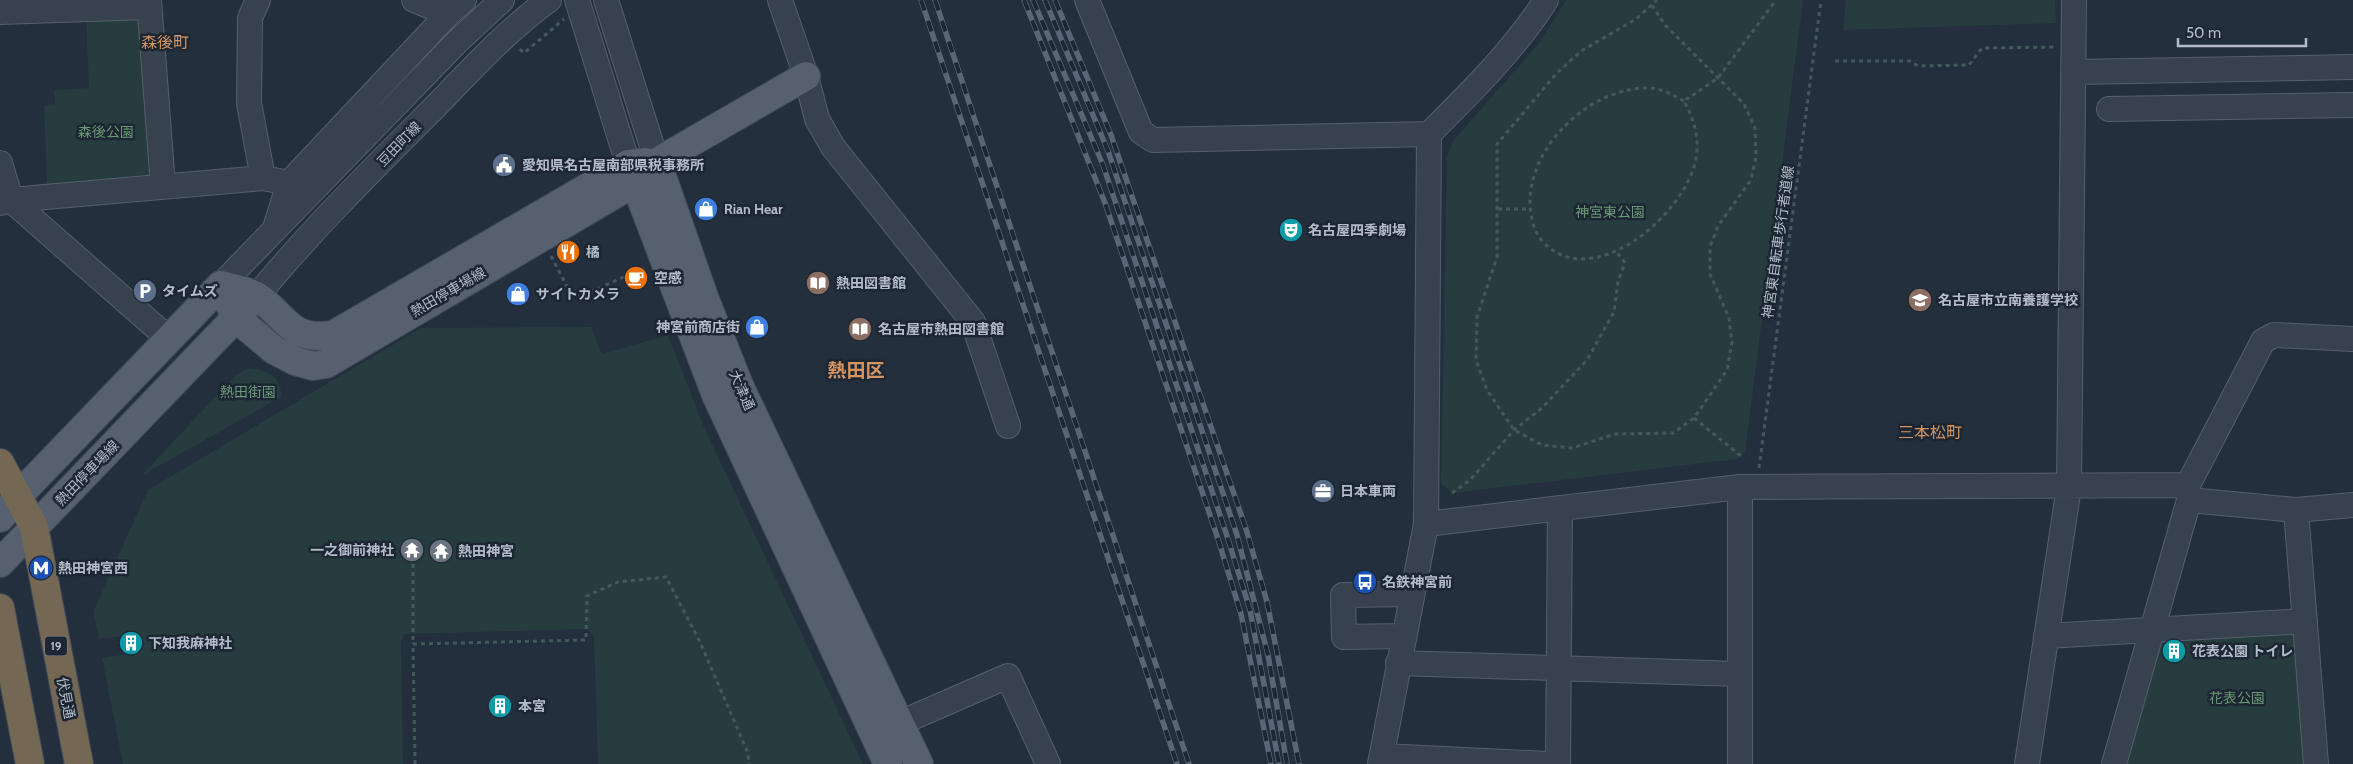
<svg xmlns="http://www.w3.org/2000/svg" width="2353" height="764" font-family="Cabin,'Noto Sans JP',sans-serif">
	<rect width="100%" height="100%" fill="#242f3e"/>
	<path fill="#263c3f" d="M1566,0H1803L1745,452L1737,459L1452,493L1441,483L1447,156L1453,141L1540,42Z
		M1846,0H2055L2056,23L1843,30Z
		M86,13L141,17L150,175L47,184L44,105L55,104L54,90L89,88Z
		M591,327L602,354L668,335L703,425L863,764H598L594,636L587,629L405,634L401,641L403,764H123L102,658L140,652V634L99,639L93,612L148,490L421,328Z
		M249,368C267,370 282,376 281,397L141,476L235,376Z
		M2293,630L2298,634L2308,764H2122L2158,641Z"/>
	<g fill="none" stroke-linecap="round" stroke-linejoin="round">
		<g stroke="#565f6c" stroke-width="26">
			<path id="minor" d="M149,0L163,186
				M258,0L250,18L249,103L263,178
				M414,0L448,14
				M577,0L628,164
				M606,0L657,162
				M780,0L806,76L817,119L833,147L973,322L1008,426
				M1087,0L1141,132L1153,140L1429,134
				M0,12L148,7
				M2074,72L2353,67
				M2109,109L2353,105
				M0,163L11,200L169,339
				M0,203L11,200L263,178L289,183
				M275,228L289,183L448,14L464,0
				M221,285L457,42L502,0
				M257,296C311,230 373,169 433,109C470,71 506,31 549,0
				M1740,487V764
				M2189,500L2296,510L2353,505
				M2296,510L2316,764
				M1426,524L1740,487L2188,485
				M1403,636L1344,637L1343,595L1412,594
				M2046,636L2305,621
				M1398,663L1739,674
				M900,723L1008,676L1048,764
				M1382,756L1549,764
				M1380,764L1426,524L1429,134C1470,93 1515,49 1546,0
				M1558,764L1560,508
				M2027,764L2069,487L2074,0
				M2114,764L2189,500L2188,485L2263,341L2274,335L2353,339"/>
		</g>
		<g stroke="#414a57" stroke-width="30">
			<path id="major" d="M657,162L704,297L739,385L919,764
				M629,167L716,395L888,764
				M221,285L236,318L274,350L295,361L313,366L326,364L634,183L657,162L806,76
				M221,285C232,288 249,291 258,297C288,318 289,341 333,335L628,164L646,162
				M0,518L18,496L221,285
				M0,563L249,304"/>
		</g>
		<g stroke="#434c59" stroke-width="30">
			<path id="highway" d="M0,463L34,527L79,764
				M0,608L30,764"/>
		</g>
		<path stroke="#44595c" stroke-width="3" stroke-dasharray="4 4" stroke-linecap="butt" d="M1652,5L1665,25L1744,104L1755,128L1756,157L1751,180L1718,226L1710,247V274L1729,318L1732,342L1727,370L1694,418L1673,433L1615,434L1572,448L1542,445L1514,430L1487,390L1476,360L1477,317L1497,257V144L1556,74L1581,51L1636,19L1657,0
			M520,49L524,53L564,19
			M1835,61H1910L1918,66L1969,65L1982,48L2055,47
			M1684,101C1673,95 1663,89 1650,88C1592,86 1529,145 1530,203C1531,217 1533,231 1543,242C1594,296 1693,209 1697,151C1698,132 1693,118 1684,101L1718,78L1776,0
			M1498,209H1531
			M551,256L571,294L581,296L644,268
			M1694,418L1741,456
			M1759,468L1821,0
			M1452,493L1470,480L1514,430L1542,408L1587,360L1614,312L1618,281L1625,263L1616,251
			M413,564V644
			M415,764L413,644L586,640L587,596L618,582L666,577L700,642L748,753L749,764"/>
		<use href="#minor" stroke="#38414e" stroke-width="24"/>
		<use href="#major" stroke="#56606e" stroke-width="28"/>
		<use href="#highway" stroke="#746855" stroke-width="28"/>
		<g stroke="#5a6575" stroke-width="5.5">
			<path id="rail" d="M921,0L1177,764
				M935,0L1189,764
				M1024,0L1105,203L1218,539L1241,614L1271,764
				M1033,0L1103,165L1227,536L1250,610L1279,764
				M1045,0L1108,151L1237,535L1268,655L1287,764
				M1055,0L1111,135L1247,532L1267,602L1299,764"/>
		</g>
		<use href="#rail" stroke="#1d2633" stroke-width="4" stroke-dasharray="11" stroke-linecap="butt"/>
	</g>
	<defs>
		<g id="civic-disc" transform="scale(1.25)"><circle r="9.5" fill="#5c6f8a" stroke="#1d2633"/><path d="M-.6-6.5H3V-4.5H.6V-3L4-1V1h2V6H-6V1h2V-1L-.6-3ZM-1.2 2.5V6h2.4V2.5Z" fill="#fff"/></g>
		<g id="shop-disc" transform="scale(1.25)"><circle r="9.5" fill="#3f7fe0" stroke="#1d2633"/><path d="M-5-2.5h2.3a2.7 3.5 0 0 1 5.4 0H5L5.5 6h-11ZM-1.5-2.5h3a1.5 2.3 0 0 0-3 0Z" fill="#fff"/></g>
		<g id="theatre-disc" transform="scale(1.25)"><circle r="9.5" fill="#0f9aa8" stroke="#1d2633"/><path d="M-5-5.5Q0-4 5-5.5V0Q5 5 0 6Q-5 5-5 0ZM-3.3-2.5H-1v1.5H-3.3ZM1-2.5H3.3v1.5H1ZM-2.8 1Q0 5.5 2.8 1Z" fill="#fff"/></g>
		<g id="restaurant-disc" transform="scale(1.25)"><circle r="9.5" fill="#e8710a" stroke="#1d2633"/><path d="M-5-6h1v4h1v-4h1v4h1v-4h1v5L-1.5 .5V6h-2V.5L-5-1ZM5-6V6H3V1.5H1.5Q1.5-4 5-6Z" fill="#fff"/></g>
		<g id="cafe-disc" transform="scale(1.25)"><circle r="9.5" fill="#e8710a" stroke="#1d2633"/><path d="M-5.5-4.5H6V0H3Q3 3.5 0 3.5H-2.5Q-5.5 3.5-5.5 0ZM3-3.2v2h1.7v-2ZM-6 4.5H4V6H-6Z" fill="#fff"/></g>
		<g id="library-disc" transform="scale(1.25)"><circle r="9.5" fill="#8d6e63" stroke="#1d2633"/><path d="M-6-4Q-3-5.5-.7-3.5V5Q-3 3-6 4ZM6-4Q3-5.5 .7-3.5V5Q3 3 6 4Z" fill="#fff"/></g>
		<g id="parking-disc" transform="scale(1.25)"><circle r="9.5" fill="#5c6f8a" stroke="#1d2633"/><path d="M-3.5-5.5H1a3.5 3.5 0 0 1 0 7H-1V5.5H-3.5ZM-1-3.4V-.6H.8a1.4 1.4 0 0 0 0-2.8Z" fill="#fff"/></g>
		<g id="school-disc" transform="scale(1.25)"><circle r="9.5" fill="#8d6e63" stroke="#1d2633"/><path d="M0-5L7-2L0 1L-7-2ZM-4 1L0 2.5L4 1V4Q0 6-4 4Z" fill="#fff"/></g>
		<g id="office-disc" transform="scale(1.25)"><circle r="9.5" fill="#5c6f8a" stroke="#1d2633"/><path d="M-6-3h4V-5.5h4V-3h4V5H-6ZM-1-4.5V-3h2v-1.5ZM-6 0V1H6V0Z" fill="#fff"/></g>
		<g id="temple-disc" transform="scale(1.25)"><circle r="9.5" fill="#6b7280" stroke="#1d2633"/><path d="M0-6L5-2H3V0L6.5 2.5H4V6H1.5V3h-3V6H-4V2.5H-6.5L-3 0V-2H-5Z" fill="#fff"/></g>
		<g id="metro-disc" transform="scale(1.25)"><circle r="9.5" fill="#1a4fb4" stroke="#1d2633"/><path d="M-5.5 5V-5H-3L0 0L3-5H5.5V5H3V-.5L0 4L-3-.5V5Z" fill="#fff"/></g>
		<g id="bus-disc" transform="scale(1.25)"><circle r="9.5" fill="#1a4fb4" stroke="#1d2633"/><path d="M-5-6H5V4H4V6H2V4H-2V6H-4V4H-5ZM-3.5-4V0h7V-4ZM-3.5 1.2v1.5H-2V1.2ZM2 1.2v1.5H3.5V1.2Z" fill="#fff"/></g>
		<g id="building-disc" transform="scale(1.25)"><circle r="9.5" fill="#0f9aa8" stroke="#1d2633"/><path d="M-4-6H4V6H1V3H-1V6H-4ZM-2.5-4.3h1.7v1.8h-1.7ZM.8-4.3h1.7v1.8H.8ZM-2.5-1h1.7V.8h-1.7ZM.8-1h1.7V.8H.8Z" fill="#fff"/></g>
	</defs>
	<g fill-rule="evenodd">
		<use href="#civic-disc" x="504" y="165"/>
		<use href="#shop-disc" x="706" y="209"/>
		<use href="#theatre-disc" x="1291" y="230"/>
		<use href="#restaurant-disc" x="568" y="252"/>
		<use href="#cafe-disc" x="636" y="278"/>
		<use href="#library-disc" x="818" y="283"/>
		<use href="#parking-disc" x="145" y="291"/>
		<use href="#shop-disc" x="518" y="294"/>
		<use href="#school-disc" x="1920" y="300"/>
		<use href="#shop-disc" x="757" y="327"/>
		<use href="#library-disc" x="860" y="329"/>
		<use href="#office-disc" x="1323" y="491"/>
		<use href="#temple-disc" x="412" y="550"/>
		<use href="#temple-disc" x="441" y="551"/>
		<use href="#metro-disc" x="41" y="568"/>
		<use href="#bus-disc" x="1365" y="582"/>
		<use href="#building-disc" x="131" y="643"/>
		<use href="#building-disc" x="2174" y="651"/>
		<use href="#building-disc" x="500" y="706"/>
	</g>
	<g text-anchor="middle" stroke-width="5" stroke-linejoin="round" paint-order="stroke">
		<rect fill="#1d2633" stroke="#878f9c" stroke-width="1" x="45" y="636.5" width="22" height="19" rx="4"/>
		<g font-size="12" font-weight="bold" fill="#b4bcc9">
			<text x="56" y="650">19</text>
		</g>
		<g font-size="14" fill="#6b9a76" stroke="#1d2633">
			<text x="106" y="137">森後公園</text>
			<text x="1610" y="217">神宮東公園</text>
			<text x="248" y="397">熱田街園</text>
			<text x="2237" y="703">花表公園</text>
		</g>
		<g font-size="14" fill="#b4bcc9" stroke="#1d2633">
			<text transform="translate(399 144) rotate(-46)" y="5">豆田町線</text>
			<text transform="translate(1778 242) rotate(-82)" y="5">神宮東自転車歩行者道線</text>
			<text transform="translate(448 292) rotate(-30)" y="5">熱田停車場線</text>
			<text transform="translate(742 390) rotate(66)" y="5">大津通</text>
			<text transform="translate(87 473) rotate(-46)" y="5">熱田停車場線</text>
			<text transform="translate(66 698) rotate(79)" y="5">伏見通</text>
		</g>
		<g font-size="14" font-weight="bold" fill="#b4bcc9" stroke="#1d2633" text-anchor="start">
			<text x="522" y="170">愛知県名古屋南部県税事務所</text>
			<text x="724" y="214">Rian Hear</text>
			<text x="1308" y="235">名古屋四季劇場</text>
			<text x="586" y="257">橘</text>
			<text x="654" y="283">空感</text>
			<text x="836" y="288">熱田図書館</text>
			<text x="162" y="296">タイムズ</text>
			<text x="536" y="299">サイトカメラ</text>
			<text x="1938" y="305">名古屋市立南養護学校</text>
			<text x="740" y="332" text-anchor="end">神宮前商店街</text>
			<text x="878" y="334">名古屋市熱田図書館</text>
			<text x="1340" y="496">日本車両</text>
			<text x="394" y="555" text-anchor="end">一之御前神社</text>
			<text x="458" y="556">熱田神宮</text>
			<text x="58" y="573">熱田神宮西</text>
			<text x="1382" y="587">名鉄神宮前</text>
			<text x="148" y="648">下知我麻神社</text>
			<text x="2192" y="656">花表公園 トイレ</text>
			<text x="518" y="711">本宮</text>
		</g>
		<g font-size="16" fill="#d59563" stroke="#1d2633">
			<text x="165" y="48">森後町</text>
			<text x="1930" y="438">三本松町</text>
		</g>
		<g font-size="19" font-weight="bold" fill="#d59563" stroke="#1d2633">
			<text x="856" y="377">熱田区</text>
		</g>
	</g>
	<path d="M2178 38v8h128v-8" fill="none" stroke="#b4bcc9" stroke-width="2.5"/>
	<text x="2186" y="38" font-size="15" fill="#b4bcc9" stroke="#1d2633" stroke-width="4" paint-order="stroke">50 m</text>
</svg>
